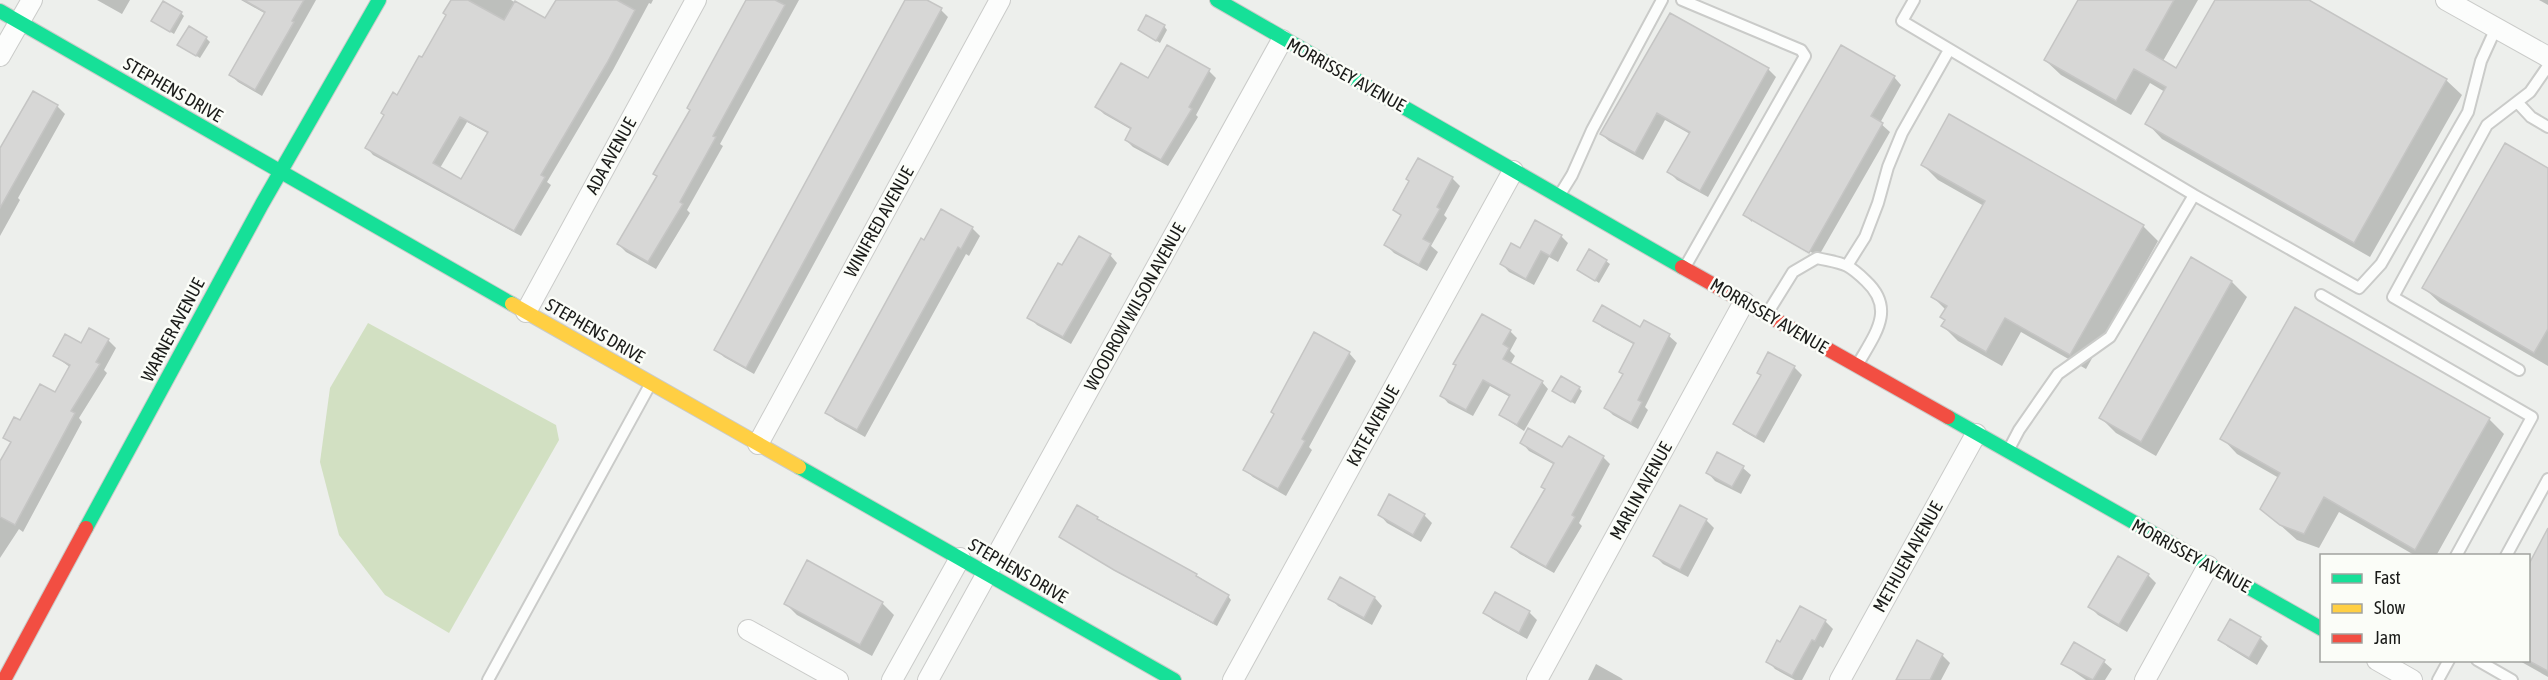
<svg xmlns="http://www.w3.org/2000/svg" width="2548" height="680" font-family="'Asap Condensed',sans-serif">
	<rect width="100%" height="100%" fill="#edefec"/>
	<path fill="#d2e0c2" d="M368,323L556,425L559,440L449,633L385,595L339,535L320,462L330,388Z"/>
	<path fill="#0003" fill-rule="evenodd" d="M97,0H130L122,14Z
		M241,0H316L262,96L238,82L231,75L266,14Z
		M452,0H511L545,20L557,0H653L651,4L649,3L613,70L547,182L551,185L521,236L373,155L367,148L422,59L447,15ZM467,122L489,134L462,181L440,168Z
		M747,0H799L720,144L723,146L687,210L690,213L656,269L626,252L618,244L658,177Z
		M907,0H923L941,10L948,17L754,374L724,357L716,349Z
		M2079,0H2198L2163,61L2177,70L2217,0H2306L2446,80L2462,95L2370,257L2162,139L2147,123L2165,92L2150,83L2131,115L2061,75L2045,60Z
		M2539,0H2548V5Z
		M181,13L184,16L174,34L153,21Z
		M1164,26L1167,30L1160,43L1140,30Z
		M206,38L210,42L200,58L179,45Z
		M1168,47L1209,71L1216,78L1196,115L1198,117L1168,166L1133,147L1126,140L1132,130L1104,114L1097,107L1148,80Z
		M1768,69L1776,77L1708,197L1677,180L1669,172L1690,134L1665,120L1643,160L1609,141L1601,134Z
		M1894,77L1901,85L1880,123L1890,132L1817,259L1752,222L1815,258L1816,255L1752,218V222L1745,215Z
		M33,93L57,106L65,114L18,198L20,200L0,236V154Z
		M1419,160L1453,179L1460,186L1444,215L1447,218L1431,246L1438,252L1427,271L1394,253L1386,245L1401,216L1395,210L1411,181Z
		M1923,165L2143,226L2158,241L2086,369L2021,332L2002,366L1958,341L1943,326L1946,321V310L1933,297L1984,206L1938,180Z
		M2548,169V366L2440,303L2424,288Z
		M972,228L980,236L969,256L966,254L865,437L835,420L827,412Z
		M1561,236L1568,243L1558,262L1549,257L1534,285L1509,272L1502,264L1521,250Z
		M1110,255L1117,263L1071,344L1037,325L1029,317Z
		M1606,261L1610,264L1599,283L1579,270Z
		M2232,282L2247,297L2156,456L2116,433L2101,418Z
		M1595,320L1641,329L1644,322L1669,336L1677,343L1645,407L1648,410L1638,429L1613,415L1606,408L1624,375L1620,372L1635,345L1602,327Z
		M1510,331L1517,338L1510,351L1515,356L1510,365L1542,382L1548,389L1524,431L1500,415L1510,397L1490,386L1473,416L1448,403L1442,396Z
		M108,340L116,348L104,370L107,373L79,418L82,422L23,532L19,529L0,558V464L11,443L5,437L20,422L56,394L71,368L55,356L81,345Z
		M1349,353L1356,361L1309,447L1312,450L1286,496L1253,477L1245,470Z
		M1794,367L1802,375L1764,443L1743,431L1735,423Z
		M1579,388L1582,391L1575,404L1554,391Z
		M2489,419L2504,434L2436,556H2416L2339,512L2319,548L2297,540L2262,509L2279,478L2237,454L2222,438Z
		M1522,443L1603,457L1610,464L1579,523L1582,526L1554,573L1520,554L1512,547L1546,489L1555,465L1529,451Z
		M1743,468L1751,475L1741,494L1715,481L1708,473Z
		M1380,515H1424L1432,523L1421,542L1387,523Z
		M1097,518L1196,575L1228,596L1231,600L1217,626L1119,573L1065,540Z
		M1706,520L1714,528L1688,577L1663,564L1655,556Z
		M2548,531V677L2518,660H2528V567Z
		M2148,575L2156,583L2127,632L2098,615L2090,607Z
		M1341,579L1375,598L1382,606L1372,625L1338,606L1330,598Z
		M1496,594L1530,613L1537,620L1527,639L1493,620L1485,613Z
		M785,603H882L894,615L872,656L797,615Z
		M1800,608L1825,621L1833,629L1823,648L1820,646L1802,680H1795L1775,669L1768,661L1781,644Z
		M2260,638L2268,646L2257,665L2228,647L2220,640Z
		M1917,642L1942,655L1950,663L1941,680H1897Z
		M2104,662L2112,669L2105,680H2086L2063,664Z
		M1596,664L1621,678L1623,680H1588Z"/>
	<path fill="#d7d7d6" stroke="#c5c5c4" stroke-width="1.5" fill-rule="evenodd" d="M244,0H304L292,21L294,22L255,90L229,75L265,12Z
		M451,0H468L504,20L515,1L545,18L556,0H617L635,10L607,63L541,175L545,177L514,231L365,148L384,115L381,113L393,92L397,95L419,56L422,57L446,15L443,13ZM460,117L488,132L461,179L433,163Z
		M746,0H775L785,5L713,136L716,137L680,202L683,204L648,262L617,244L657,176L653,174L690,110L687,108Z
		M905,0H927L942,8L746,368L714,350Z
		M2078,0H2174L2146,50L2176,68L2215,0H2309L2447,79L2354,243L2145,124L2166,87L2134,69L2116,101L2044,60Z
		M163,1L182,12L170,32L151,21Z
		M1670,13L1769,68L1700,191L1667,172L1690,132L1657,113L1635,153L1600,134Z
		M1146,15L1165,25L1156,41L1138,30Z
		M189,26L207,37L196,56L177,45Z
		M1167,45L1210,69L1189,107L1192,109L1161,160L1125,140L1131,128L1095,107L1121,63L1148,78Z
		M1841,45L1895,76L1871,116L1883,123L1809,253L1743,215Z
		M33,91L58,105L0,208V148Z
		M1949,114L2144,225L2070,355L2005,318L1986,352L1941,326L1945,320L1940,317L1947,306L1931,297L1985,201L1921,165Z
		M2505,143L2548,168V329L2534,353L2422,288Z
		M1418,158L1453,177L1437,207L1440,209L1423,239L1431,243L1419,265L1384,245L1401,215L1393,210L1409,181L1406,179Z
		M941,209L973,227L961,249L958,247L857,430L825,413L921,238L924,240Z
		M1535,220L1562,235L1550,256L1541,251L1526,279L1500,264L1511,243L1520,248Z
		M1079,236L1111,254L1063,337L1027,318L1058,263L1062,265Z
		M1589,249L1607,260L1595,281L1577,270Z
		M2191,257L2232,281L2141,442L2099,418Z
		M1602,305L1640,327L1644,320L1670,334L1638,400L1642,402L1631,423L1604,408L1623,374L1619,372L1634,343L1593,321Z
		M2295,307L2490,418L2415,550L2324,497L2304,534L2280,525L2260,509L2280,473L2220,439Z
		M1482,314L1511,330L1503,344L1509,348L1503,359L1543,381L1517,425L1499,415L1510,395L1483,380L1466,410L1440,396L1456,365L1453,364Z
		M89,328L109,339L96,362L100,364L71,411L75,413L15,525L0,517V461L11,442L3,438L14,417L20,420L40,384L55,392L70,365L53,356L65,334L81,343Z
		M1314,332L1350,352L1302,439L1305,441L1278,489L1243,470L1274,414L1271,412Z
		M1768,352L1795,366L1756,437L1733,424L1761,375L1757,373Z
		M1561,376L1580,387L1571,402L1552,391Z
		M1528,428L1562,447L1569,436L1604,456L1572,515L1575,517L1546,567L1511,547L1545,489L1541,487L1554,463L1520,443Z
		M1717,452L1744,466L1732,487L1706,473Z
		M1389,494L1425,514L1413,535L1378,515Z
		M1077,505L1098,517L1097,519L1197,574L1196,576L1229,595L1213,623L1114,570L1059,537Z
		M1680,505L1707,519L1680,570L1653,556Z
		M2548,528V671L2529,661V564Z
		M2118,556L2149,574L2119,625L2088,607Z
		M807,560L883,602L860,645L784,604Z
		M1340,577L1375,597L1364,618L1328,599Z
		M1495,592L1530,611L1519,633L1483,613Z
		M1800,606L1826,620L1815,641L1812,640L1792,676L1766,662L1777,640L1780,642Z
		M2230,619L2261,637L2249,658L2218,640Z
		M1917,640L1943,654L1930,680H1896Z
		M2074,642L2105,660L2093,680L2061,664Z"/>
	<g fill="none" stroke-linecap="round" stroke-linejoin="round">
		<g stroke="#cacbc9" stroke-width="14">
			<path id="lane" d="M1682,0L1801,50L1805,56L1685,267
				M1914,0L1902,21L2194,195L2359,288L2381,264L2468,112L2481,61L2496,28
				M2518,103L2531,117L2548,127
				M1559,196L1572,175L1592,130L1662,0
				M1848,264L1865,237L1878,203L1888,167L1902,133L1949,50
				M2321,295L2532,417L2456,556
				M1767,314L1793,272L1817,258C1844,264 1846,262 1866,281C1896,309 1875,334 1858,364
				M2519,370L2393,297L2487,125L2530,92L2548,66
				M2009,449L2019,430L2058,374L2110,337L2194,195
				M2506,556L2548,479
				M2477,660L2512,680
				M488,680L651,383
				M2438,680L2449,660"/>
		</g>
		<g stroke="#cacbc9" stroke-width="22">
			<path id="street" d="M2446,0L2548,57
				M0,56L32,0
				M526,312L696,0
				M758,444L1000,0
				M748,630L838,680
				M2377,660L2412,680
				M892,680L960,558
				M928,680L1282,40
				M1233,680L1513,171
				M1537,680L1744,302
				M1840,680L1976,434
				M2145,680L2208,566"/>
		</g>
		<g stroke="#cacbc9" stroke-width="16">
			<path id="fast" d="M1217,0L1682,267
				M0,11L512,304
				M1948,417L2322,629
				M799,467L1174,680
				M86,528L262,204L379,0"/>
		</g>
		<g stroke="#cacbc9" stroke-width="16">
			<path id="slow" d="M512,304L799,467"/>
		</g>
		<g stroke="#cacbc9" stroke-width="16">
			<path id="jam" d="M1682,267L1948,417
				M4,680L86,528"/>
		</g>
		<use href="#lane" stroke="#fcfdfc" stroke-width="10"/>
		<use href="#street" stroke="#fcfdfc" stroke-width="20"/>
		<use href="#fast" stroke="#16e098" stroke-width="14"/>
		<use href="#slow" stroke="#ffcf43" stroke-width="14"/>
		<use href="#jam" stroke="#f24e42" stroke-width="14"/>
	</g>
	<g text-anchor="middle" stroke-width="5" stroke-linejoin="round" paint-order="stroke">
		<g font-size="18" fill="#1a1b19" stroke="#fbfdf8">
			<text transform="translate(1346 75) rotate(29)" y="6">MORRISSEY AVENUE</text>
			<text transform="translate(173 90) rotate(30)" y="6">STEPHENS DRIVE</text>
			<text transform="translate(611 156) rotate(-61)" y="6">ADA AVENUE</text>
			<text transform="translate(879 222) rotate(-61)" y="6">WINIFRED AVENUE</text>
			<text transform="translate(1135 307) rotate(-61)" y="6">WOODROW WILSON AVENUE</text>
			<text transform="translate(1769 316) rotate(30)" y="6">MORRISSEY AVENUE</text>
			<text transform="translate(173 330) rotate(-62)" y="6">WARNER AVENUE</text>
			<text transform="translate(595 331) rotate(30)" y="6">STEPHENS DRIVE</text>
			<text transform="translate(1373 426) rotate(-61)" y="6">KATE AVENUE</text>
			<text transform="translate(1641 491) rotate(-61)" y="6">MARLIN AVENUE</text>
			<text transform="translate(2191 556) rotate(29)" y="6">MORRISSEY AVENUE</text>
			<text transform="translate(1908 557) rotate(-61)" y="6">METHUEN AVENUE</text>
			<text transform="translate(1018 571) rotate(30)" y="6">STEPHENS DRIVE</text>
		</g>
	</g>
	<rect x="2320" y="554" width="210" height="108" fill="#fbfdf8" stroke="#a1a39f" stroke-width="1.5"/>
	<rect x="2332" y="574" width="30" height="9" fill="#16e098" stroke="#a1a39f" stroke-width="1.5"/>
	<text x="2374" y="584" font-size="18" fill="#1a1b19">Fast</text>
	<rect x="2332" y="604" width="30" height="9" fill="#ffcf43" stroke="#a1a39f" stroke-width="1.5"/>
	<text x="2374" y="614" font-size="18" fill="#1a1b19">Slow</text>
	<rect x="2332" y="634" width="30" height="9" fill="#f24e42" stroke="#a1a39f" stroke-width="1.5"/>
	<text x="2374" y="644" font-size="18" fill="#1a1b19">Jam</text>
</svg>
